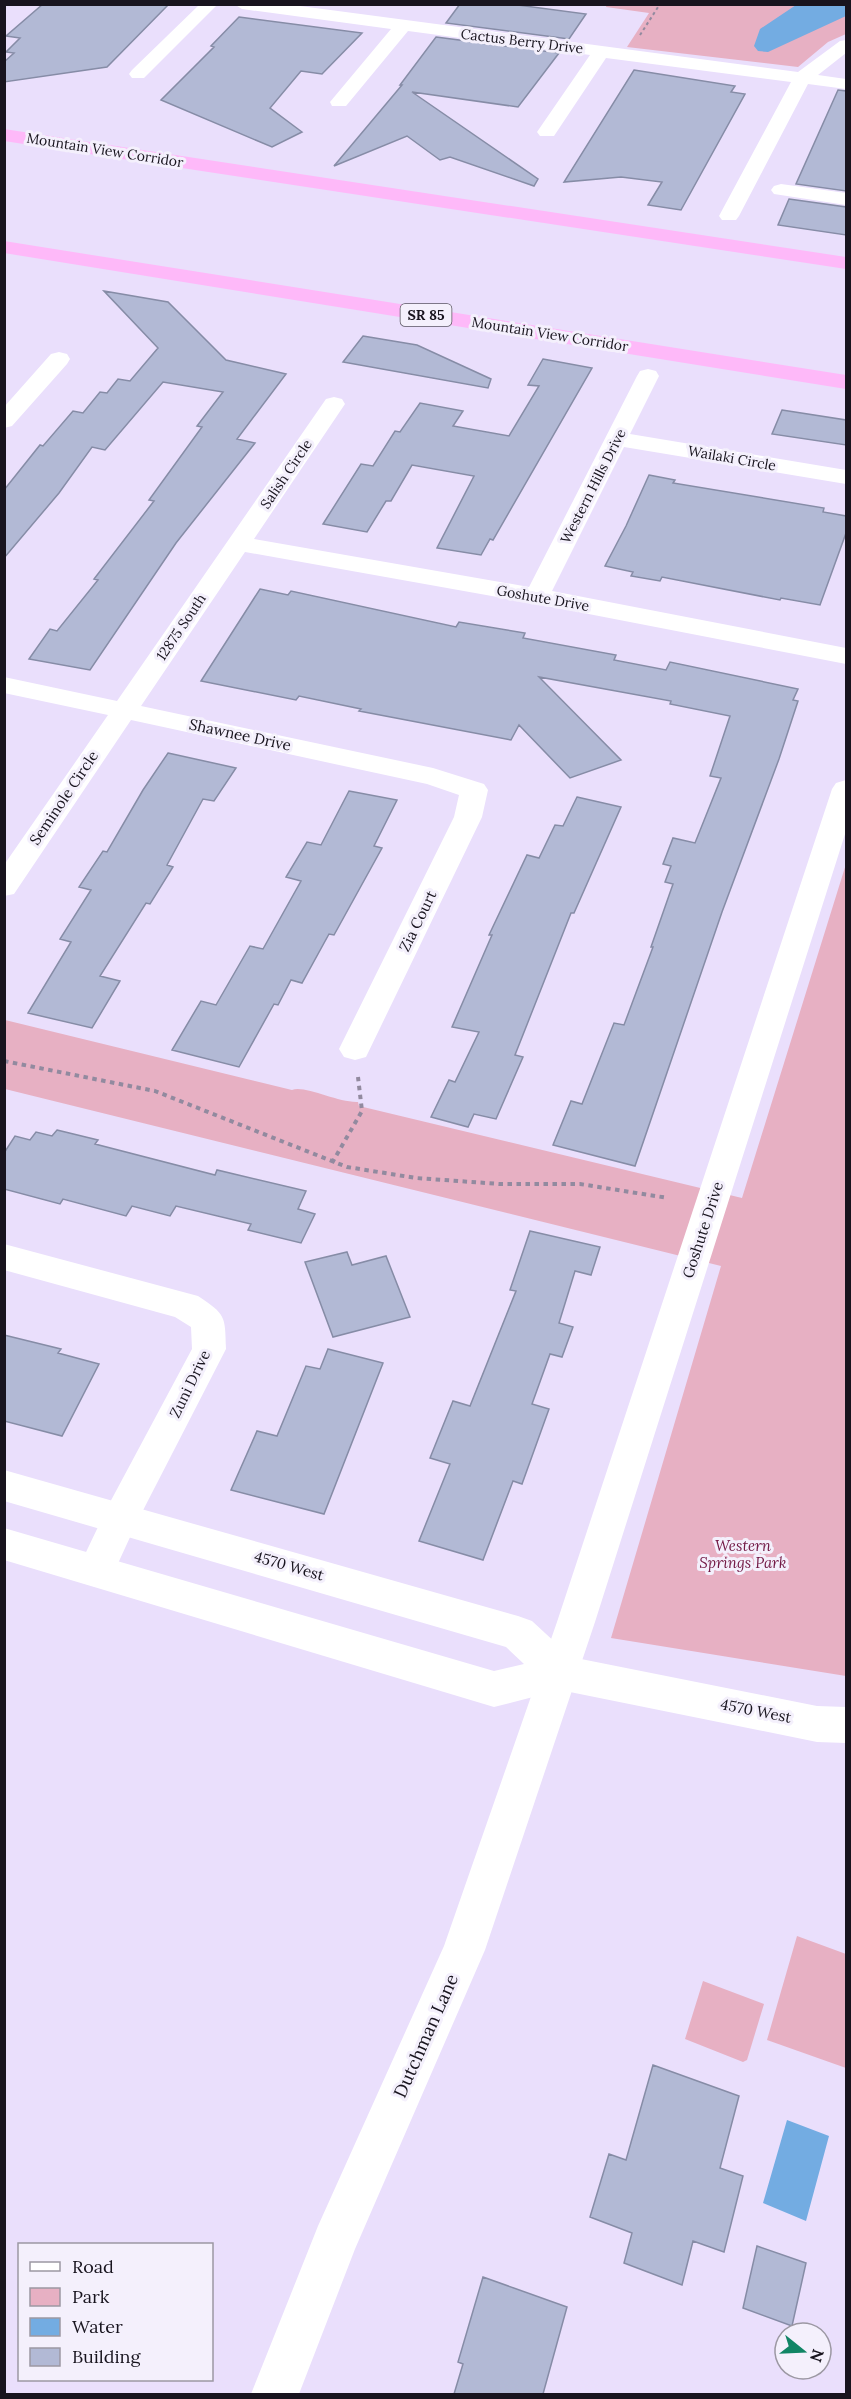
<svg xmlns="http://www.w3.org/2000/svg" width="851" height="2399" font-family="Lora,serif">
	<rect width="100%" height="100%" fill="#eadffc"/>
	<path fill="#e7b0c3" d="M607,4L846,5V34L828,42L798,67L627,47L649,13L606,7Z
		M846,864V1676L611,1638L721,1266L5,1089V1020L292,1090C305,1085 338,1103 358,1102L359,1106L742,1198Z
		M797,1936L846,1954V2068L767,2040Z
		M703,1981L764,2004L747,2060L743,2062L685,2039Z"/>
	<path fill="#73ace2" d="M796,5H846V16L768,52L758,51L754,46L760,29Z
		M787,2120L829,2136L806,2221L763,2203Z"/>
	<path fill="#b2b9d5" stroke="#868ca6" stroke-width="1.5" d="M43,4H169L107,67L4,82V62L14,53L6,52L20,38L6,36Z
		M460,4H510L586,14L569,39L446,23Z
		M239,17L362,33L322,74L301,71L270,108L302,132L272,147L161,100L214,47L211,46Z
		M436,37L559,53L518,107L412,92L538,179L534,186L450,157L440,160L407,136L334,166L402,85H400Z
		M634,70L735,86L731,92L745,94L681,210L648,205L662,182L621,177L564,182Z
		M838,90L846,91V191L796,184Z
		M789,199L846,207V235L778,225Z
		M104,291L168,302L226,360L286,374L237,439L255,443L176,543L90,670L29,659L50,629L57,631L98,580L94,579L154,501L149,500L202,427L197,426L223,392L163,382L105,450L92,447L59,493L4,558V490L40,445L43,446L73,411L83,413L100,392L107,393L118,379L130,381L158,348Z
		M363,336L417,345L491,379L488,388L343,362Z
		M543,359L592,368L493,540L490,539L481,555L437,548L474,476L412,465L391,501H386L367,532L323,524L361,464L373,466L395,431L400,432L420,403L463,411L453,426L509,436L539,386L528,385Z
		M782,410L846,420V445L772,434Z
		M649,475L675,480L673,483L824,508L823,512L846,516V533L820,605L781,598L780,600L662,577L660,581L631,576L633,572L605,566L626,526Z
		M260,589L288,595L291,591L456,627L459,622L525,633L523,638L616,655L614,660L666,670L670,662L798,689L793,700L798,701L779,759L722,912L635,1166L553,1145L571,1101L582,1104L614,1023L624,1025L653,947H651L673,884L665,882L671,866L663,864L673,838L695,843L721,778L710,776L730,716L670,704L671,701L539,677L621,760L570,778L519,725L511,740L359,711L361,709L299,696L296,700L201,681Z
		M168,753L236,768L214,801L203,799L167,865L173,867L150,904L146,903L100,976L120,981L92,1028L28,1013L71,942L60,939L91,890L79,887L103,851L107,852L143,790Z
		M349,791L397,800L374,846L382,848L334,935L329,934L302,983L291,980L278,1005L274,1004L239,1067L172,1050L201,1001L216,1005L250,946L263,949L301,881L286,877L307,842L321,845Z
		M577,797L621,807L574,913H571L515,1055L523,1057L496,1119L474,1114L468,1127L431,1117L449,1080L455,1082L479,1032L452,1027L492,935H489L527,855L539,858L555,825L563,826Z
		M57,1130L98,1140L95,1144L215,1175L217,1170L306,1191L298,1209L315,1214L301,1243L248,1230L251,1224L176,1206L170,1216L132,1206L126,1216L63,1199L60,1204L4,1189V1153L15,1136L30,1140L36,1132L52,1136Z
		M530,1231L600,1247L591,1275L575,1271L559,1323L573,1327L562,1357L550,1354L532,1404L549,1409L522,1484L513,1481L483,1560L419,1541L450,1464L430,1458L453,1401L470,1406L516,1291L510,1290Z
		M347,1252L352,1265L386,1256L410,1317L333,1337L305,1262Z
		M4,1335L61,1349L58,1353L99,1364L62,1436L4,1421Z
		M328,1349L383,1363L324,1514L231,1490L257,1431L277,1436L306,1366L320,1369Z
		M653,2065L739,2096L720,2168L743,2176L724,2252L693,2241L682,2285L624,2263L632,2233L590,2217L609,2154L626,2160Z
		M757,2246L806,2263L792,2326L743,2308Z
		M483,2277L567,2307L543,2394H454L463,2364L458,2362Z"/>
	<g fill="none" stroke-linecap="round" stroke-linejoin="round">
		<path stroke="#928a9f" stroke-width="2" stroke-dasharray="3 3" stroke-linecap="butt" d="M640,35L660,4"/>
		<path stroke="#928a9f" stroke-width="4" stroke-dasharray="4.5 4.5" stroke-linecap="butt" d="M4,1061L155,1091L347,1167L416,1178L500,1184H580L668,1198
			M332,1163L362,1111L358,1077"/>
		<path fill="#fff" fill-rule="evenodd" d="M200,4H218L144,78H132L129,74L132,70Z
			M234,4H285L798,72L840,41L846,40V53L818,75L846,79V89L808,84L739,216L736,220H722L719,216L791,82L606,58L554,136H540L537,132L590,55L408,31L346,106H332L330,102L391,29L242,9Z
			M781,184L846,193V205L774,194L771,190L774,186Z
			M59,352L67,354L70,359L67,364L12,426L4,428V407L51,354Z
			M648,369L656,371L659,376L630,434L846,470V484L624,447L552,591L846,648V664L537,604L245,552L141,706L433,768L484,784L488,790L482,817L366,1057L355,1060L344,1057L339,1049L454,817L459,795L427,784L131,720L14,894L4,896V865L108,715L4,693V677L117,701L326,399L334,397L342,399L345,404L254,539L529,587L637,376L640,371Z
			M846,780V831L595,1622L485,1950L355,2249L299,2394H251L318,2226L444,1946L557,1622L832,789L836,783Z
			M4,1244L198,1296C226,1315 225,1315 226,1349L137,1522L109,1583L96,1587L83,1583L77,1571L108,1506L192,1349L191,1327L175,1317L4,1270Z"/>
		<path fill="#fff" fill-rule="evenodd" d="M4,1470L518,1616L532,1621L571,1657L817,1706L846,1707V1743L817,1742L560,1690L494,1707L4,1560V1528L494,1671L524,1664L506,1647L4,1501Z"/>
		<path fill="#feb9f9" fill-rule="evenodd" d="M4,129L846,257V269L4,141Z
			M4,241L846,375V389L4,253Z"/>
	</g>
	<g text-anchor="middle" stroke-width="6" stroke-linejoin="round" paint-order="stroke">
		<g font-size="14" fill="#18141e" stroke="#f4f0fc">
			<text transform="translate(522 41) rotate(7)" y="5">Cactus Berry Drive</text>
			<text transform="translate(105 150) rotate(9)" y="5">Mountain View Corridor</text>
			<text transform="translate(550 334) rotate(9)" y="5">Mountain View Corridor</text>
			<text transform="translate(732 458) rotate(10)" y="5">Wailaki Circle</text>
			<text transform="translate(286 474) rotate(-56)" y="5">Salish Circle</text>
			<text transform="translate(593 486) rotate(-63)" y="5">Western Hills Drive</text>
			<text transform="translate(543 598) rotate(10)" y="5">Goshute Drive</text>
			<text transform="translate(181 627) rotate(-56)" y="5">12875 South</text>
		</g>
		<rect fill="#f4f0fc" stroke="#5a5661" stroke-width="1.5" x="400.5" y="304" width="51" height="22" rx="4.5"/>
		<g font-size="14" font-weight="bold" fill="#18141e">
			<text x="426" y="320">SR 85</text>
		</g>
		<g font-size="15" fill="#18141e" stroke="#f4f0fc">
			<text transform="translate(240 735) rotate(12)" y="5">Shawnee Drive</text>
			<text transform="translate(64 798) rotate(-56)" y="5">Seminole Circle</text>
			<text transform="translate(418 921) rotate(-64)" y="5">Zia Court</text>
			<text transform="translate(703 1230) rotate(-72)" y="5">Goshute Drive</text>
			<text transform="translate(190 1384) rotate(-64)" y="5">Zuni Drive</text>
			<text transform="translate(289 1566) rotate(16)" y="5">4570 West</text>
			<text transform="translate(756 1711) rotate(11)" y="5">4570 West</text>
		</g>
		<g font-size="15" font-style="italic" fill="#721844" stroke="#f4f0fc">
			<text x="743" y="1551">Western<tspan x="743" dy="17">Springs Park</tspan></text>
		</g>
		<g font-size="18" fill="#18141e" stroke="#f4f0fc">
			<text transform="translate(426 2036) rotate(-66)" y="6">Dutchman Lane</text>
		</g>
	</g>
	<rect width="851" height="2399" fill="none" stroke="#18141e" stroke-width="12"/>
	<rect x="18" y="2243" width="195" height="138" fill="#f4f0fc" stroke="#9c98a3" stroke-width="1.5"/>
	<rect x="30" y="2262" width="30" height="9" fill="#ffffff" stroke="#9c98a3" stroke-width="1.5"/>
	<text x="72" y="2273" font-size="18" fill="#18141e">Road</text>
	<rect x="30" y="2288" width="30" height="18" fill="#e7b0c3" stroke="#9c98a3" stroke-width="1.5"/>
	<text x="72" y="2303" font-size="18" fill="#18141e">Park</text>
	<rect x="30" y="2318" width="30" height="18" fill="#73ace2" stroke="#9c98a3" stroke-width="1.5"/>
	<text x="72" y="2333" font-size="18" fill="#18141e">Water</text>
	<rect x="30" y="2348" width="30" height="18" fill="#b2b9d5" stroke="#9c98a3" stroke-width="1.5"/>
	<text x="72" y="2363" font-size="18" fill="#18141e">Building</text>
	<g transform="translate(803 2351) rotate(108)"><circle r="28" fill="#f4f0fc" stroke="#9c98a3" stroke-width="1.5"/>
	<path d="M0-4.5L10 22L0 15L-10 22Z" fill="#118565"/>
	<text y="-9" font-size="16" font-weight="bold" text-anchor="middle" fill="#18141e">N</text>
	</g>
</svg>
